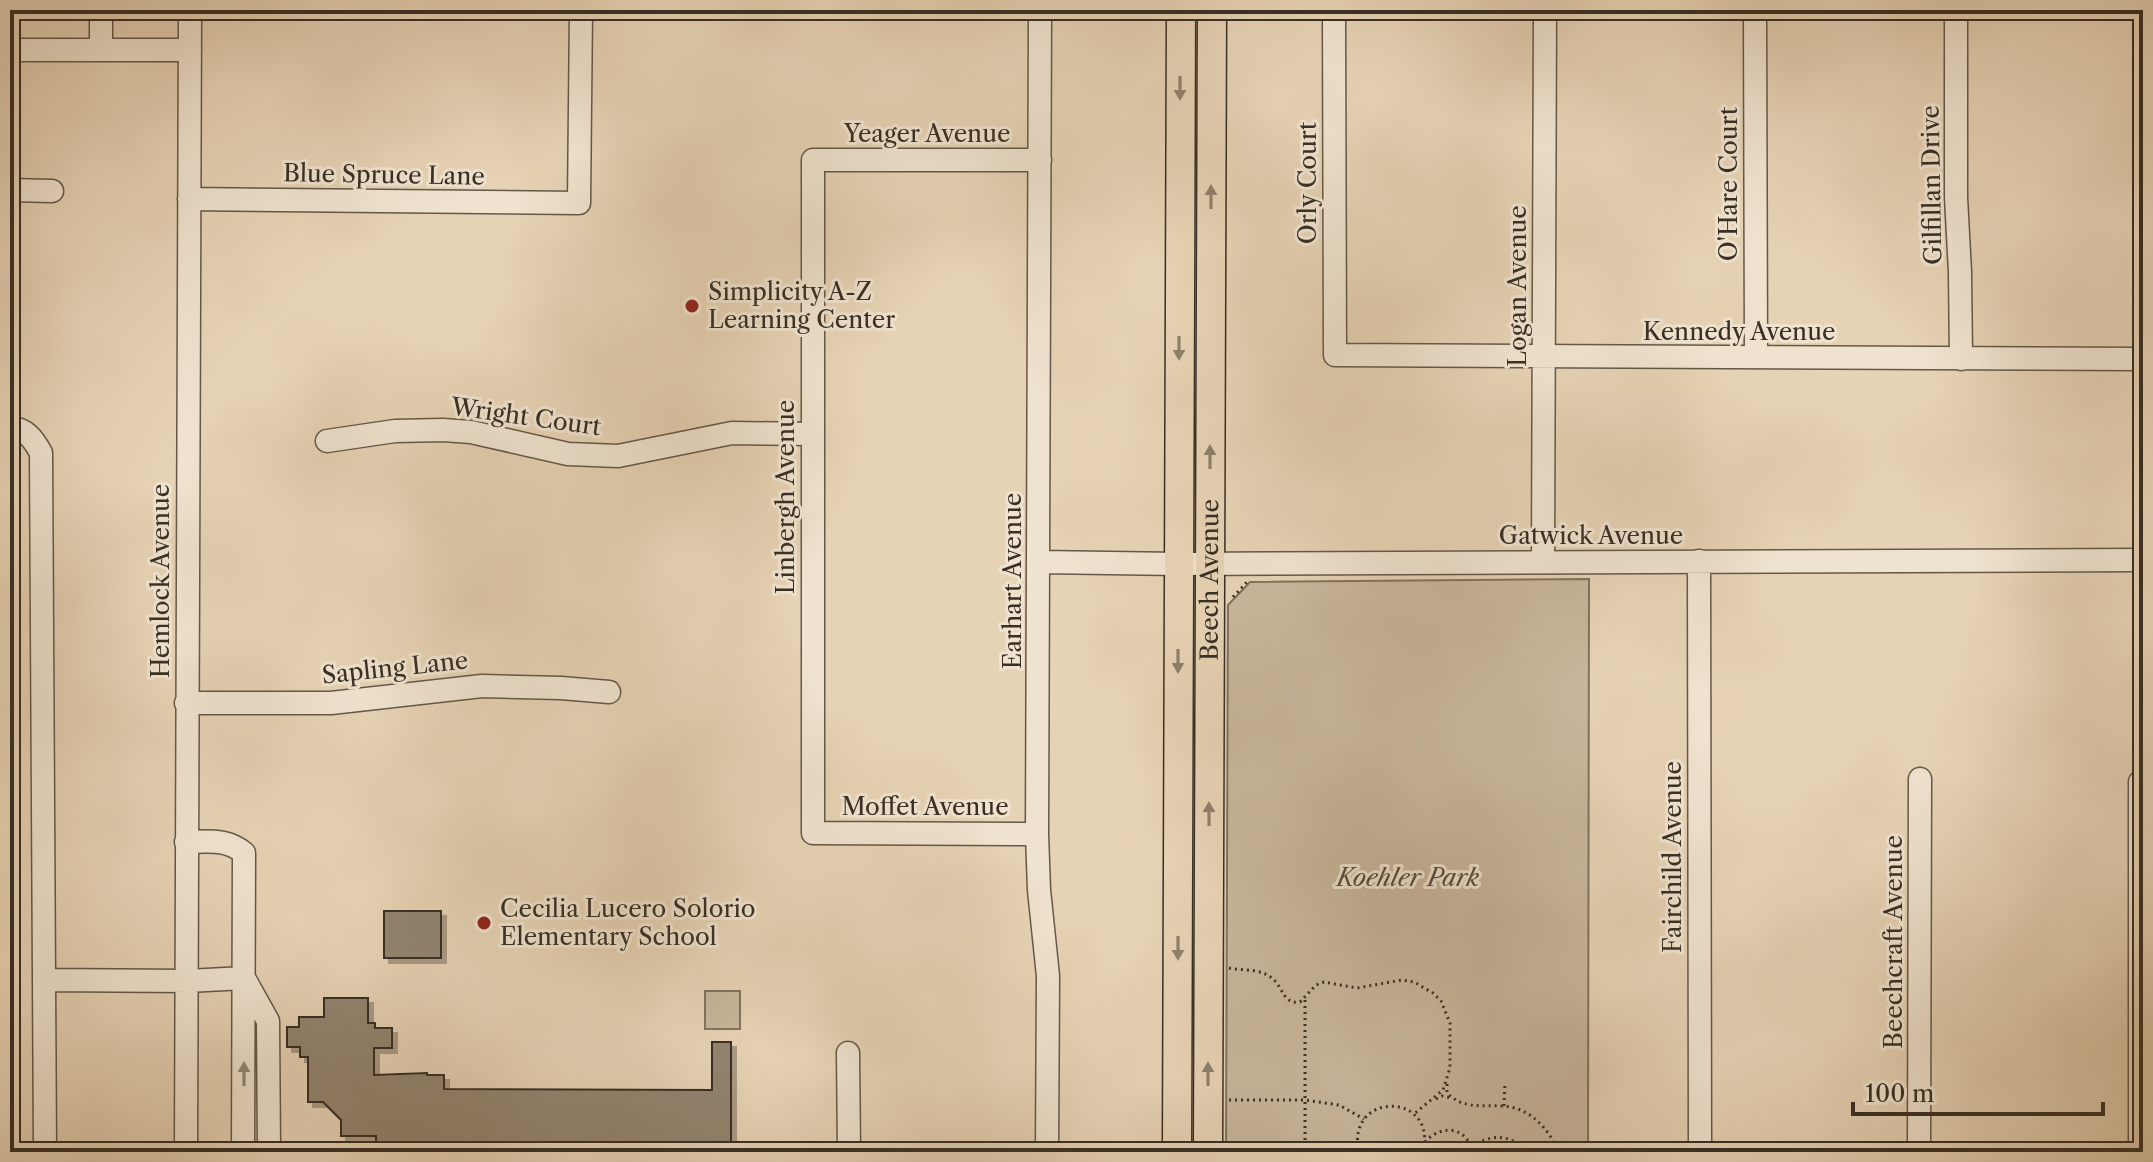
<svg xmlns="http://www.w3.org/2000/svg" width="2153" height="1162" font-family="'Libre Caslon Text',serif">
	<defs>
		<filter id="shadow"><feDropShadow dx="5" dy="5" stdDeviation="0" flood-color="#0004"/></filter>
	</defs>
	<rect width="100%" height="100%" fill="#e6d2b4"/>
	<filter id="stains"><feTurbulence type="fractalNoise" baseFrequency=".0025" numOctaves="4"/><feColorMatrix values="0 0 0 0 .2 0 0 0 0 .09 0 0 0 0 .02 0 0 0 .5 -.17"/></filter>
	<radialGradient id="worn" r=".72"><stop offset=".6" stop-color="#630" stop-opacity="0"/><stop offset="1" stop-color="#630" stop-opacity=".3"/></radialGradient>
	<path fill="#c8b69c" stroke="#807260" stroke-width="2" d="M1589,579L1588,1152H1226L1228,605L1250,582Z
		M705,991H740V1029H705Z"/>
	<path fill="#92846f" stroke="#382f25" stroke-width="2" filter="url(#shadow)" d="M384,911H441V958H384Z
		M324,998H368V1023H375V1028H392V1048H374V1075L427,1073V1075H444V1089L712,1090V1042H731V1152H376V1136H341V1120L323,1102H308V1057H300V1047H287V1027H299V1017H324Z"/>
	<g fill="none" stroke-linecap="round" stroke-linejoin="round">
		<g stroke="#645849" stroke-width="25">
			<path id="minor" d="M101,10V50
				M1040,10L1037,834L1039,890L1048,976L1047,1152
				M1334,10L1335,355L2143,359
				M1755,10L1756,357
				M1956,10V197L1960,272L1961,359
				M10,50H190
				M10,190L52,191
				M189,199L579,203L581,10
				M10,428C26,428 34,440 41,453L45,1152
				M327,441L395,431L443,430L471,432L568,454L618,456L732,433L812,434
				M1699,561L1700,1152
				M1039,562L1179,564L2143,560
				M1543,562L1545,10
				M186,703H331L482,686L561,688L609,692
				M1037,834L813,833V160H1040
				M186,842C208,842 226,838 244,853L243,1152
				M44,980L188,981L244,978L268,1021L269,1152
				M848,1053L849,1152
				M186,1152L190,10
				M1919,1152L1920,779
				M2140,1152V782"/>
		</g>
		<g stroke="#382f25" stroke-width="31">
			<g id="major">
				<path d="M1177,1152L1181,10"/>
				<path id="s1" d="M1208,1152L1212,10"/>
			</g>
		</g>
		<path stroke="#382f25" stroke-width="3" stroke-dasharray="2 4" stroke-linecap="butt" d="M1233,597L1247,582
			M1229,968C1244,971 1261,968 1273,979C1284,989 1283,1004 1300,1002L1316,985L1324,982L1357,988L1402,980L1414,982L1433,993L1441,1001L1450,1023V1068L1443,1090L1414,1114
			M1447,1084V1093C1463,1109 1481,1105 1502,1106C1529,1107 1549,1128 1558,1152
			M1436,1099L1442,1096L1452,1098
			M1229,1100H1305V999
			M1504,1106L1505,1082
			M1425,1142C1439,1126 1463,1125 1471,1147
			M1305,1152V1100L1339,1105L1364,1119
			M1359,1152C1345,1091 1438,1091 1423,1152
			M1471,1152V1147C1490,1134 1511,1133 1526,1152"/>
		<use href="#minor" stroke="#efe2ce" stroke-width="22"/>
		<use href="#major" stroke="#e6d2b4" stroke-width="28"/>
	</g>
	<defs><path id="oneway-solid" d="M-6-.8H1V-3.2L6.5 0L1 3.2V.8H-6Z" transform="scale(2)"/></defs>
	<g fill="#8f806c">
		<use href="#oneway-solid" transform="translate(1180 88) rotate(90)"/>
		<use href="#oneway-solid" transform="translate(1211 197) rotate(-90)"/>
		<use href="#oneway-solid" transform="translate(1179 348) rotate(90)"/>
		<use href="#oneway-solid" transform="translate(1210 457) rotate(-90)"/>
		<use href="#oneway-solid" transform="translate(1178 661) rotate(90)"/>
		<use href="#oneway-solid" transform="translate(1209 814) rotate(-90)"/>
		<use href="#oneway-solid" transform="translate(1178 948) rotate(90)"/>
		<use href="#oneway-solid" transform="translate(1208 1074) rotate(-90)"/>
	</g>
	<use fill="#94887a" href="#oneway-solid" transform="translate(244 1074) rotate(-90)"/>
	<g fill="#8f2418" stroke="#efe2ce" stroke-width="3">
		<circle cx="692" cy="306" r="8"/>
		<circle cx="484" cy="923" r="8"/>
	</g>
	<g text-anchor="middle" stroke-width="6" stroke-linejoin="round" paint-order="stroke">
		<g font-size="24" fill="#382f25" stroke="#efe2ce">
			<text x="927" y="142">Yeager Avenue</text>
			<text transform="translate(384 175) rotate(1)" y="8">Blue Spruce Lane</text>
			<text transform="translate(1308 183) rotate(-90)" y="8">Orly Court</text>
			<text transform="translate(1729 184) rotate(-90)" y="8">O'Hare Court</text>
			<text transform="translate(1932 185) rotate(-91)" y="8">Gilfillan Drive</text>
			<text transform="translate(1518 286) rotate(-90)" y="8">Logan Avenue</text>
			<text x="1739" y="340">Kennedy Avenue</text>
			<text transform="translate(526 417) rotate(8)" y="8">Wright Court</text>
			<text transform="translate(786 497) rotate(-90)" y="8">Linbergh Avenue</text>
			<text x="1591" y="544">Gatwick Avenue</text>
			<text transform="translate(161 581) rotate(-90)" y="8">Hemlock Avenue</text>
			<text transform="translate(1013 581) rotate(-90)" y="8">Earhart Avenue</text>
			<text dy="8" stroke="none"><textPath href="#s1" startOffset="572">Beech Avenue</textPath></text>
			<text transform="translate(395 668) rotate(-6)" y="8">Sapling Lane</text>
			<text x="925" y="815">Moffet Avenue</text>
			<text transform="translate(1673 857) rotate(-90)" y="8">Fairchild Avenue</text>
			<text transform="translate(1894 942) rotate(-90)" y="8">Beechcraft Avenue</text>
		</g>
		<g font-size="24" fill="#382f25" stroke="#efe2ce" text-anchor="start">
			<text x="708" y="300">Simplicity A-Z<tspan x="708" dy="28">Learning Center</tspan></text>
			<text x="500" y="917">Cecilia Lucero Solorio<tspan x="500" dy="28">Elementary School</tspan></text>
		</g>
		<g font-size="24" font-style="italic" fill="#554a3d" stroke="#efe2ce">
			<text x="1408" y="886">Koehler Park</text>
		</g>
	</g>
	<rect width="2153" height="1162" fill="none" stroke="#e6d2b4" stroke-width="40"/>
	<rect x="12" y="12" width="2129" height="1138" fill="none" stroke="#382f25" stroke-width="4"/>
	<rect x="20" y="20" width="2113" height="1122" fill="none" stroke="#382f25" stroke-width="2"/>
	<path d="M1853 1102v12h250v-12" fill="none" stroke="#382f25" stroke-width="4"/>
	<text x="1865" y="1102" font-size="24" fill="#382f25" stroke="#efe2ce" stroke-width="6" paint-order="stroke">100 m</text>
	<rect width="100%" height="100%" filter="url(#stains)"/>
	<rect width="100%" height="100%" fill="url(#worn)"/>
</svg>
